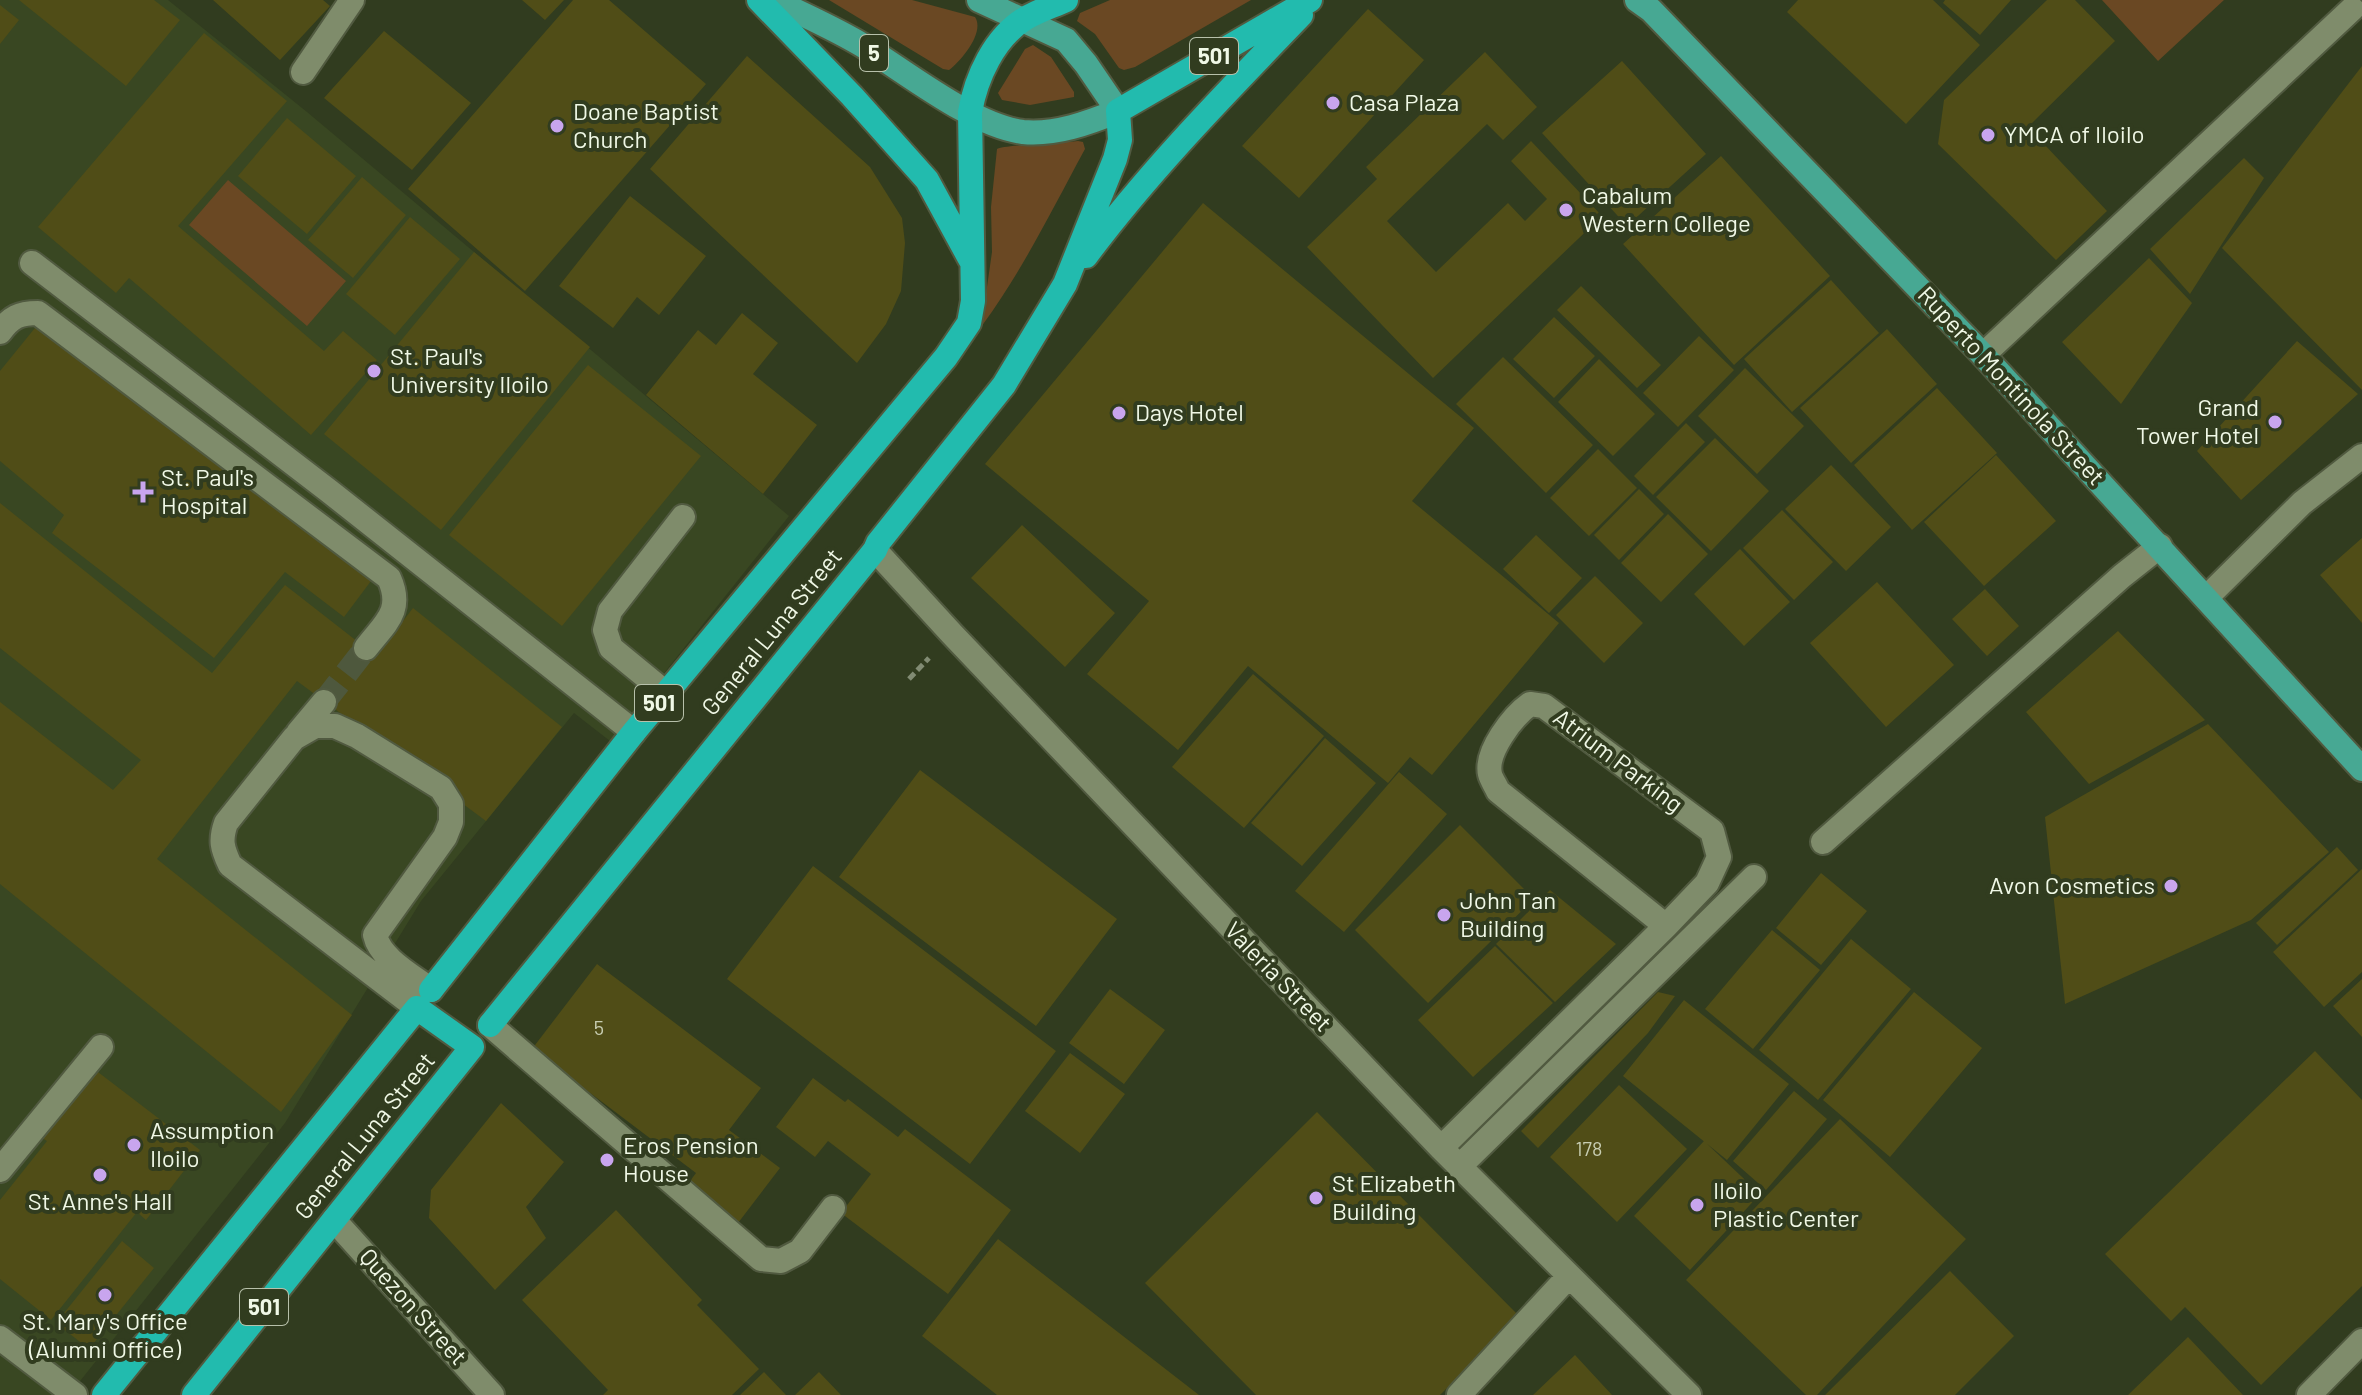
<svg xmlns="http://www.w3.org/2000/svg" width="2362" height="1395" font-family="Barlow,sans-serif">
	<rect width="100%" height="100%" fill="#313c1f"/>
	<path fill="#394722" d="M0,0H168L307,112L789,516L610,741L574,713L421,901L285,1123L69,1395H0Z"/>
	<path fill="#6a4823" d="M829,0H912L975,17C985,32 962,60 949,70L943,69Z
		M1110,0H1251L1135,67L1124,70L1119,68L1095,34L1077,21L1080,13Z
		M2102,0H2224L2158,61Z
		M1033,45L1051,57L1074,92V97L1030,105L1002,100L998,93L1025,49Z
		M1078,141L1083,142L1085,149C1039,234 1006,305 939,378L979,318L985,301L992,252L991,207L997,149C1003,145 1063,143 1078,141Z
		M228,180L346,281L307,326L189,225Z"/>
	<path fill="#504d17" d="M19,0H154L180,20L126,86Z
		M213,0H323L330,6L280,60Z
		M522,0H564L545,20Z
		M573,0H609L706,84L525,291L408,189Z
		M1798,0H1933L1980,45L1906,124L1787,12Z
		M1945,0H2011L1980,35L1943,3Z
		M2047,0H2075L2115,41L2028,127L2107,211L2056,260L1938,144L1944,100Z
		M0,5L19,20L0,44Z
		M1368,9L1424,60L1299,198L1242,146Z
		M384,31L471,103L412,170L324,98Z
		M204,33L287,101L178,226L324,351L343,331L377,360L311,435L129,278L116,293L38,227Z
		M1485,52L1537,107L1503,140L1487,124L1387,221L1436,272L1508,203L1525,221L1547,199L1511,161L1531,141L1602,216L1433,378L1307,247L1377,179L1366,167Z
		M747,56L870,167L902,218L905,243L901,291L886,324L857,363L650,169Z
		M1622,61L1706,154L1627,226L1542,133Z
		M2362,66V390L2222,248Z
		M287,118L356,176L307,234L238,176Z
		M1721,156L1830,276L1734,365L1623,244Z
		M2244,158L2264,178L2190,294L2150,249Z
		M362,177L406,215L353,278L308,240Z
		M630,196L706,256L659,315L637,297L613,328L559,286Z
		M1203,203L1474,428L1412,501L1559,623L1432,775L1410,757L1388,783L1248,666L1178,750L1087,674L1149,601L985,464Z
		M410,217L460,259L395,335L346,294Z
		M474,252L590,347L441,530L324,434Z
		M2149,258L2192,303L2121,404L2062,342Z
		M1831,280L1879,333L1792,412L1744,359Z
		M1581,286L1661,365L1637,388L1557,310Z
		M742,313L778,343L753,374L817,425L763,494L646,395L698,330L716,345Z
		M1554,317L1595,356L1554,398L1513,359Z
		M39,323L374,577L344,617L285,572L214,658L52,533L64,515L0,461V371Z
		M1887,329L1937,384L1851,463L1800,408Z
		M1699,336L1734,370L1678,427L1643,393Z
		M2297,341L2358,394L2241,500L2197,451Z
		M1503,357L1593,445L1546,493L1456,404Z
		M1599,359L1655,414L1613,456L1558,402Z
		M588,365L701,456L562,626L449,535Z
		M1745,368L1804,426L1757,474L1698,416Z
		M1937,388L1997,453L1912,530L1854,465Z
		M1686,423L1705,442L1653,495L1634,476Z
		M1715,438L1769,491L1711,551L1656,497Z
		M1598,449L1637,488L1589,536L1550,498Z
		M1996,455L2056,521L1984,586L1924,522Z
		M1831,465L1891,527L1846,571L1785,509Z
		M1639,489L1664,514L1619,560L1594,535Z
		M0,503L212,673L285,585L376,656L413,608L562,727L486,821L297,681L157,859L352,1015L281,1112L0,884V702L113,790L141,760L0,648Z
		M1782,510L1833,562L1794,600L1743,548Z
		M1668,514L1708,554L1661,602L1621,563Z
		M1022,525L1115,613L1065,667L971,578Z
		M1536,535L1582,578L1549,613L1503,569Z
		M2362,538V623L2320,575Z
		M1740,549L1790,602L1744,646L1694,594Z
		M1595,576L1643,623L1604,663L1556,615Z
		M1877,582L1954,665L1886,727L1810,643Z
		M1985,589L2019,626L1987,656L1952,619Z
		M2118,631L2205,720L2089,784L2026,712Z
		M1253,674L1324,736L1244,828L1172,767Z
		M2208,724L2329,852L2251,920L2065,1004L2045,817Z
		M1325,738L1376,783L1302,866L1251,823Z
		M920,770L1117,919L1036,1026L839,877Z
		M1399,772L1447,814L1344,932L1295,891Z
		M1460,825L1534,899L1428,1003L1355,930Z
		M2337,847L2358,870L2277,945L2256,923Z
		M813,866L1056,1051L970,1164L727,979Z
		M2362,869V972L2324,1007L2273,952Z
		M1821,873L1867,911L1821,965L1776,928Z
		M1550,890L1616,944L1555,1002L1496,944Z
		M1772,930L1820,970L1753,1049L1705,1009Z
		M1851,939L1911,989L1818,1100L1759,1050Z
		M1495,946L1553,1003L1473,1077L1418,1020Z
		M597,964L761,1088L729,1130L780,1168L738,1223L687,1185L696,1173L532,1049Z
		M2362,979V1037L2333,1006Z
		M1110,989L1165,1030L1124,1084L1069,1043Z
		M1658,992L1675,996L1648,1033L1538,1148L1521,1131Z
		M1914,992L1982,1048L1890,1157L1823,1100Z
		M1684,1000L1789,1084L1727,1160L1623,1076Z
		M2315,1051L2362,1100V1286L2261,1385L2185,1307L2171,1321L2105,1254Z
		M1070,1053L1125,1094L1080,1153L1025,1111Z
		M94,1069L200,1150L146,1220L137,1212L51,1320L0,1279V1200L47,1141L39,1136Z
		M813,1078L845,1102L848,1099L898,1137L905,1129L1011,1210L948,1294L841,1213L871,1174L828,1141L815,1157L776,1127Z
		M1619,1085L1687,1149L1617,1222L1550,1157Z
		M1794,1091L1827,1119L1766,1190L1733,1161Z
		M501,1103L564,1162L526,1207L546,1238L495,1290L429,1218L431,1190Z
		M1317,1112L1519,1316L1440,1395H1256L1145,1283Z
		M1840,1119L1966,1239L1817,1395H1806L1686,1280Z
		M1704,1141L1760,1194L1690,1270L1634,1216Z
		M616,1210L702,1300L697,1305L759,1369L732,1395H603L608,1390L522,1300Z
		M998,1239L1199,1395H997L922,1336Z
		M122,1241L154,1268L89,1349L56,1323Z
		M1950,1271L2014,1336L1955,1395H1825Z
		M2188,1337L2243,1395H2128Z
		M1575,1355L1612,1395H1533Z
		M764,1372L786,1395H740Z
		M819,1372L841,1395H795Z"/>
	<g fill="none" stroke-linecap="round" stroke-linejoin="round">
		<path stroke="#4e583d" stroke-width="24" stroke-dasharray="24 12" stroke-linecap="butt" d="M324,702L366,648"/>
		<g stroke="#515a40" stroke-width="28">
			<path id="minor" d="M303,72L352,0
				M32,263L329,491L634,732
				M0,332C11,317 19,313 38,313L389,578C404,611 385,623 366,648
				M1983,355L2352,9
				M875,550L952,634L1441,1148L1689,1395
				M2207,597L2302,503L2362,456
				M667,694L611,648L605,630L610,611L683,517
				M1530,704L1544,706L1712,831L1719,857L1707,883L1666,926L1498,791C1496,786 1491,779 1490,774C1485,752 1513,716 1530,704Z
				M298,733L324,702
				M1823,842L2122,576L2160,546
				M417,1008L230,865C222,848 220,840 226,823L294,738L315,726H335L357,736L441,788L451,804V822L445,837L375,935C380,959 413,976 431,990
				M490,1025L761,1259L781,1261L800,1251L833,1208
				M1441,1148L1666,926
				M1459,1167L1754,877
				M0,1170L101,1047
				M334,1220L492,1395
				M0,1338L75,1395
				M1459,1395L1569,1276
				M2309,1395L2362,1341"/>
		</g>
		<g stroke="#515a40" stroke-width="28">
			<path id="major" d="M774,0C803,15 834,28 862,45C905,71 973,126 1023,132C1056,135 1088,123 1118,111L1086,64L1066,40L979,0
				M1637,0L1651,10L1983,355L2362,769"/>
		</g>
		<g stroke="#515a40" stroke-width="28">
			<path id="highway" d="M759,0L852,96L927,180L970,259
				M1086,256C1150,170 1226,93 1301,15
				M431,990L634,732L946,357L969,323L973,301L970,112C976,78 994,37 1026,18C1038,11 1053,6 1066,0
				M490,1025L875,550L878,543L1004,385L1065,284L1115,159L1120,140L1118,111L1310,0
				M104,1395L417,1008L472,1047L194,1395"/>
		</g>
		<path stroke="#818b73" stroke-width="5" stroke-dasharray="8 4" stroke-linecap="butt" d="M909,679L929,658"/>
		<use href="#minor" stroke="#7f8c6b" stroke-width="24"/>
		<use href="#major" stroke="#47a893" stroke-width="24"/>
		<use href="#highway" stroke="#22bbae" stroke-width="24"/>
	</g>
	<g fill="#c8a5ee" stroke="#313c1f" stroke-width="3">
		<circle cx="1333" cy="103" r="8"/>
		<circle cx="557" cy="126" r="8"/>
		<circle cx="1988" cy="135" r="8"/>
		<circle cx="1566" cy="210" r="8"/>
		<circle cx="374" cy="371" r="8"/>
		<circle cx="1119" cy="413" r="8"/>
		<circle cx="2275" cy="422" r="8"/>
		<path d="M139 480h8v8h8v8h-8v8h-8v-8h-8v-8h8z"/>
		<circle cx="2171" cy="886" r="8"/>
		<circle cx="1444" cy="915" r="8"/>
		<circle cx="134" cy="1145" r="8"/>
		<circle cx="607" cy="1160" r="8"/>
		<circle cx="100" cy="1175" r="8"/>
		<circle cx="1316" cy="1198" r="8"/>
		<circle cx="1697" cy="1205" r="8"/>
		<circle cx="105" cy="1295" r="8"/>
	</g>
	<g text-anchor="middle" stroke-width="8" stroke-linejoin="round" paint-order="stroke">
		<g font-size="20" fill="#c8cdb2">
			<text x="599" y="1035">5</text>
			<text x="1589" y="1156">178</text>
		</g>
		<g fill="#313c1f" stroke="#b7c0aa" stroke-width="2">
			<rect x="860" y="35" width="28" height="36" rx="6"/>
			<rect x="1190" y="38" width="48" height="36" rx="6"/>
			<rect x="635" y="685" width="48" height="36" rx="6"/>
			<rect x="240" y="1289" width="48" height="36" rx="6"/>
		</g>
		<g font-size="22" font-weight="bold" fill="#f0f8e6">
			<text x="874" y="61">5</text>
			<text x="1214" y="64">501</text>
			<text x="659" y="711">501</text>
			<text x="264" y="1315">501</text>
		</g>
		<g font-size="24" fill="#f0f8e6" stroke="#313c1f" text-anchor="start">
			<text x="1349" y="111">Casa Plaza</text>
			<text x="573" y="120">Doane Baptist<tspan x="573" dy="28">Church</tspan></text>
			<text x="2004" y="143">YMCA of Iloilo</text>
			<text x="1582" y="204">Cabalum<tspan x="1582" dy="28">Western College</tspan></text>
			<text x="390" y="365">St. Paul's<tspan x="390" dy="28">University Iloilo</tspan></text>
			<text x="2259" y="416" text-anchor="end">Grand<tspan x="2259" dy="28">Tower Hotel</tspan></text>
			<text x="1135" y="421">Days Hotel</text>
			<text x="161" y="486">St. Paul's<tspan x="161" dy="28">Hospital</tspan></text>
			<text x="2155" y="894" text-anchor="end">Avon Cosmetics</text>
			<text x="1460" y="909">John Tan<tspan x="1460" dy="28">Building</tspan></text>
			<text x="150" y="1139">Assumption<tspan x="150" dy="28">Iloilo</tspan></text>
			<text x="623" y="1154">Eros Pension<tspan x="623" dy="28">House</tspan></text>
			<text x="1332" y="1192">St Elizabeth<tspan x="1332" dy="28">Building</tspan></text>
			<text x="1713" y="1199">Iloilo<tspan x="1713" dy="28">Plastic Center</tspan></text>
			<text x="100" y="1210" text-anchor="middle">St. Anne's Hall</text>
			<text x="105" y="1330" text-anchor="middle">St. Mary's Office<tspan x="105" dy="28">(Alumni Office)</tspan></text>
		</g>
		<g font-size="24" fill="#f0f8e6" stroke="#313c1f">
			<text transform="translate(2011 386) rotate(47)" y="8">Ruperto Montinola Street</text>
			<text transform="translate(772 632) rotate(-51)" y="8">General Luna Street</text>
			<text transform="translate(1618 761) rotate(37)" y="8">Atrium Parking</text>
			<text transform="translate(1278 977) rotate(46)" y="8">Valeria Street</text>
			<text transform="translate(365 1136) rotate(-51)" y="8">General Luna Street</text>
			<text transform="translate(413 1307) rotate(48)" y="8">Quezon Street</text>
		</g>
	</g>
</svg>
